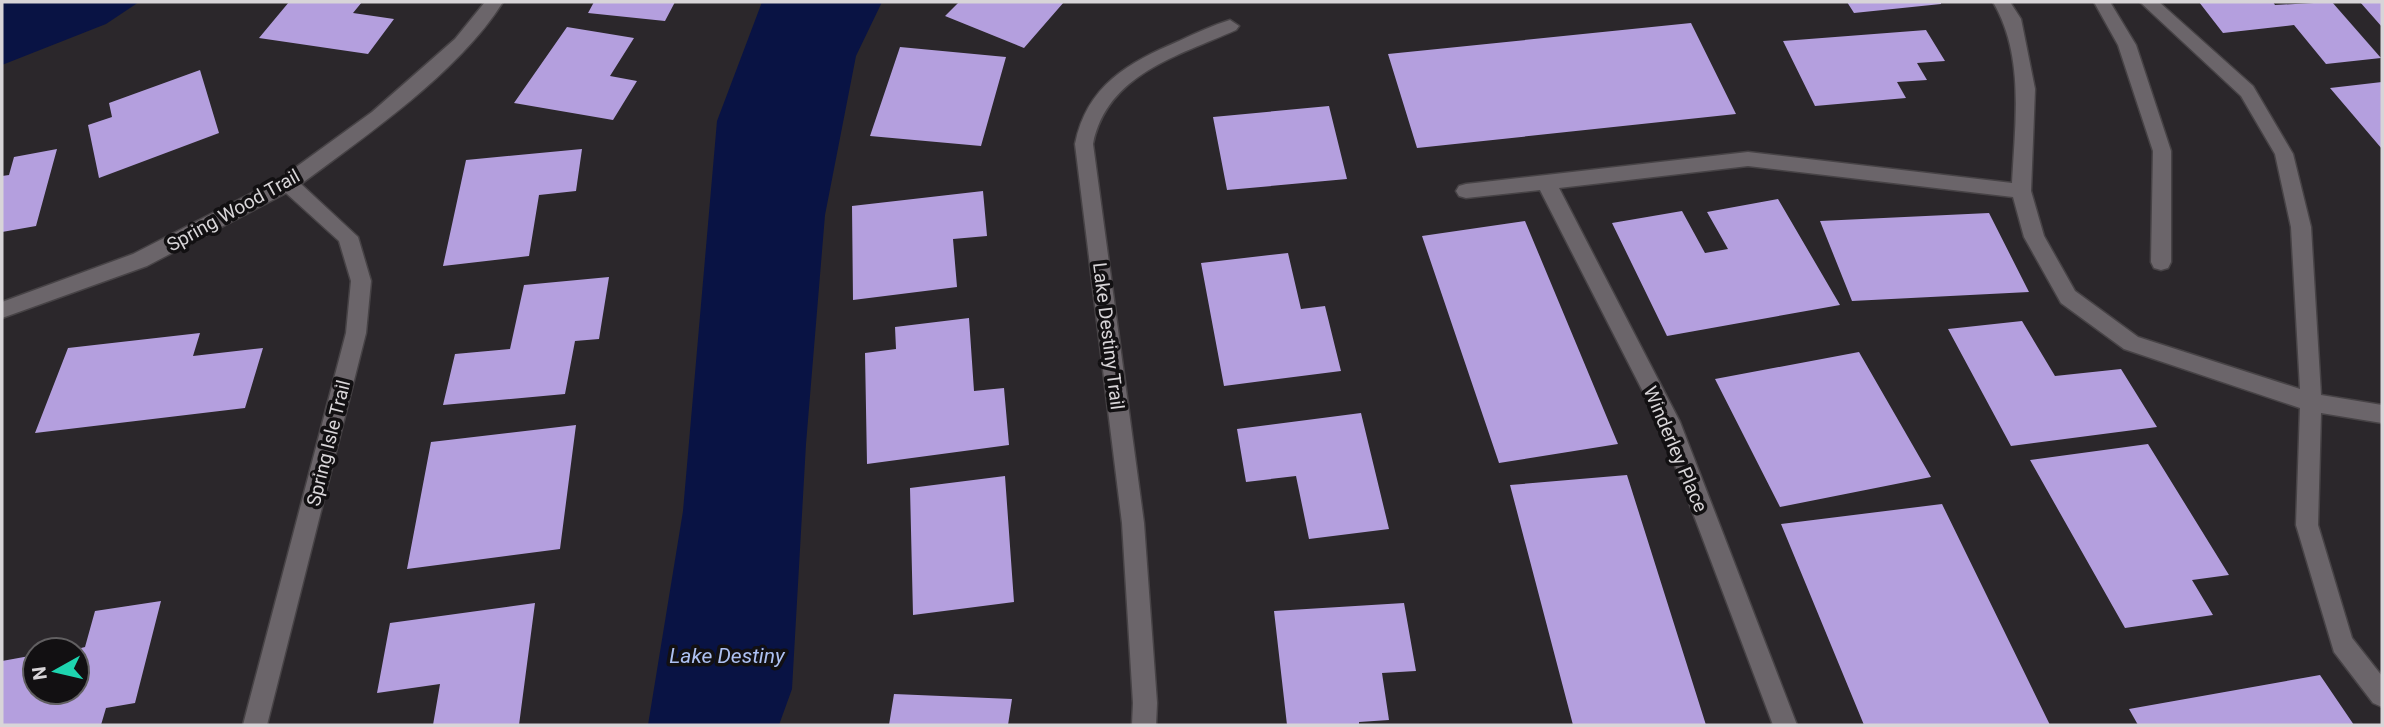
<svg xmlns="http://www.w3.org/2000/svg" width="2384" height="727" font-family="Roboto,sans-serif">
	<rect width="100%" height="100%" fill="#2b272b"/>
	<path fill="#091344" d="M2,2H139L106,24L2,65Z
		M762,2H882L856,56L825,215L806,444L792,689L779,725H648L683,511L717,121Z"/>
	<path fill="#b49fde" d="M289,2H362L353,13L394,19L368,54L259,38Z
		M594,2H675L665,21L588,13Z
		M959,2H1064L1024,48L945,16Z
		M1847,2H1941V4L1854,13Z
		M2199,2H2273L2275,5L2332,2L2381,58L2326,64L2294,25L2223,33Z
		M2360,2H2382V27Z
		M1691,23L1736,114L1417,148L1388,54Z
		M567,27L634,38L610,76L637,81L613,120L514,103Z
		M1926,30L1945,61L1917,63L1927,80L1897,82L1906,98L1815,106L1783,41Z
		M900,47L1006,57L981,146L870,136Z
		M200,70L219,133L99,178L88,125L112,117L109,103Z
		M2382,82V149L2330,88Z
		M1329,106L1347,179L1227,190L1213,117Z
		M57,149L36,226L2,232V176L9,175L14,157Z
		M582,149L576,191L539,195L529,256L443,266L466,160Z
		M983,191L987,236L953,239L957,287L853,300L852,206Z
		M1778,199L1840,305L1667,336L1612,223L1682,211L1705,253L1728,249L1707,212Z
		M1989,213L2029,292L1852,301L1820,221Z
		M1525,221L1618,444L1499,463L1422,236Z
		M1288,253L1301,309L1325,306L1341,371L1224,386L1201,263Z
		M609,277L599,339L575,341L565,394L443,405L455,354L510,349L524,285Z
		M969,318L974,391L1004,388L1009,445L867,464L865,353L896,349L895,327Z
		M2022,321L2055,376L2121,369L2157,427L2011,446L1948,329Z
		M200,333L193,356L263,348L245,408L35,433L68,348Z
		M1859,352L1931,477L1780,507L1715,379Z
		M1361,413L1389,529L1309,539L1296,476L1246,482L1237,429Z
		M576,425L560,549L407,569L431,442Z
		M2148,444L2229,575L2192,580L2213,615L2125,628L2030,460Z
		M1627,475L1706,725H1573L1510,485Z
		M1005,476L1014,602L913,615L910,488Z
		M1942,504L2050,725H1864L1781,524Z
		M161,601L135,703L106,708L101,725H2V661L35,655V692H77V649L85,647L95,611Z
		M535,603L519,725H433L440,684L377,693L390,623Z
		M1404,603L1416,671L1382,673L1389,720L1359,722V725H1287L1274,611Z
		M2320,675L2354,725H2138L2129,709Z
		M894,694L1012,699L1008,725H889Z"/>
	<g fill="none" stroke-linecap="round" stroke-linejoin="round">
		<g stroke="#474346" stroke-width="3">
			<path id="service" d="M1993,2H2010L2021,19L2035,89L2031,191L2044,236L2075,291L2138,337L2300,389L2291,227L2275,154L2241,96L2140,2H2159L2253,86L2293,154L2311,227L2321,395L2382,405V423L2321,413L2318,525L2352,638L2382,676V707L2373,703L2334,652L2296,525L2300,408L2124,349L2061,303L2024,237L2013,197L1748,166L1559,188L1680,422L1797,725H1773L1659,423L1540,190L1466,198L1459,196L1456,191L1459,186L1466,184L1748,152L2012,183C2015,123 2025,56 1993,2Z
				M2094,2H2110L2136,45L2171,151V262L2168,268L2161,270L2154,268L2151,262L2153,151L2118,45Z"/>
		</g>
		<g stroke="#474346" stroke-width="3">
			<path id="minor" d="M485,2H503C459,72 367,135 301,184L358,237L371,281L366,333L267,725H243L346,333L351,281L339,241L286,193L147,266L2,318V302L133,254L281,178L372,112L455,39Z
				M1230,20L1239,26L1236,30C1178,56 1107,74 1093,144L1144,523L1157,703L1156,725H1132L1133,703L1122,523L1075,144C1087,85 1128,63 1179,41C1196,33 1213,25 1230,20Z"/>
		</g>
		<use href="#service" fill="#6b656a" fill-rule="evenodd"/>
		<use href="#minor" fill="#6b656a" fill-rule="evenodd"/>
	</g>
	<g text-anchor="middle" stroke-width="7" stroke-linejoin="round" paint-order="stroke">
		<g font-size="19" fill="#d8d5d8" stroke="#121012">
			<text transform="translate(233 210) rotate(-29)" y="7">Spring Wood Trail</text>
			<text transform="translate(1109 336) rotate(83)" y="7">Lake Destiny Trail</text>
			<text transform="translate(328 443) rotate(-76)" y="7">Spring Isle Trail</text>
			<text transform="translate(1676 449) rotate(67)" y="7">Winderley Place</text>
		</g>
		<g font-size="21" font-style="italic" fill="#adc0f1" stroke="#121012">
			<text x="727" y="663">Lake Destiny</text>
		</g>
	</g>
	<rect width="2384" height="727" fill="none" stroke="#d8d5d8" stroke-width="7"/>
	<g transform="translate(56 671) rotate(262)"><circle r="33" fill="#121012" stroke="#615f61" stroke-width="2"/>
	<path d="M0-5L12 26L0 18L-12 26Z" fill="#1ed5b0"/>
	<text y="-10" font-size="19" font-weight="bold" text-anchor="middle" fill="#d8d5d8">N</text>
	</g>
</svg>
